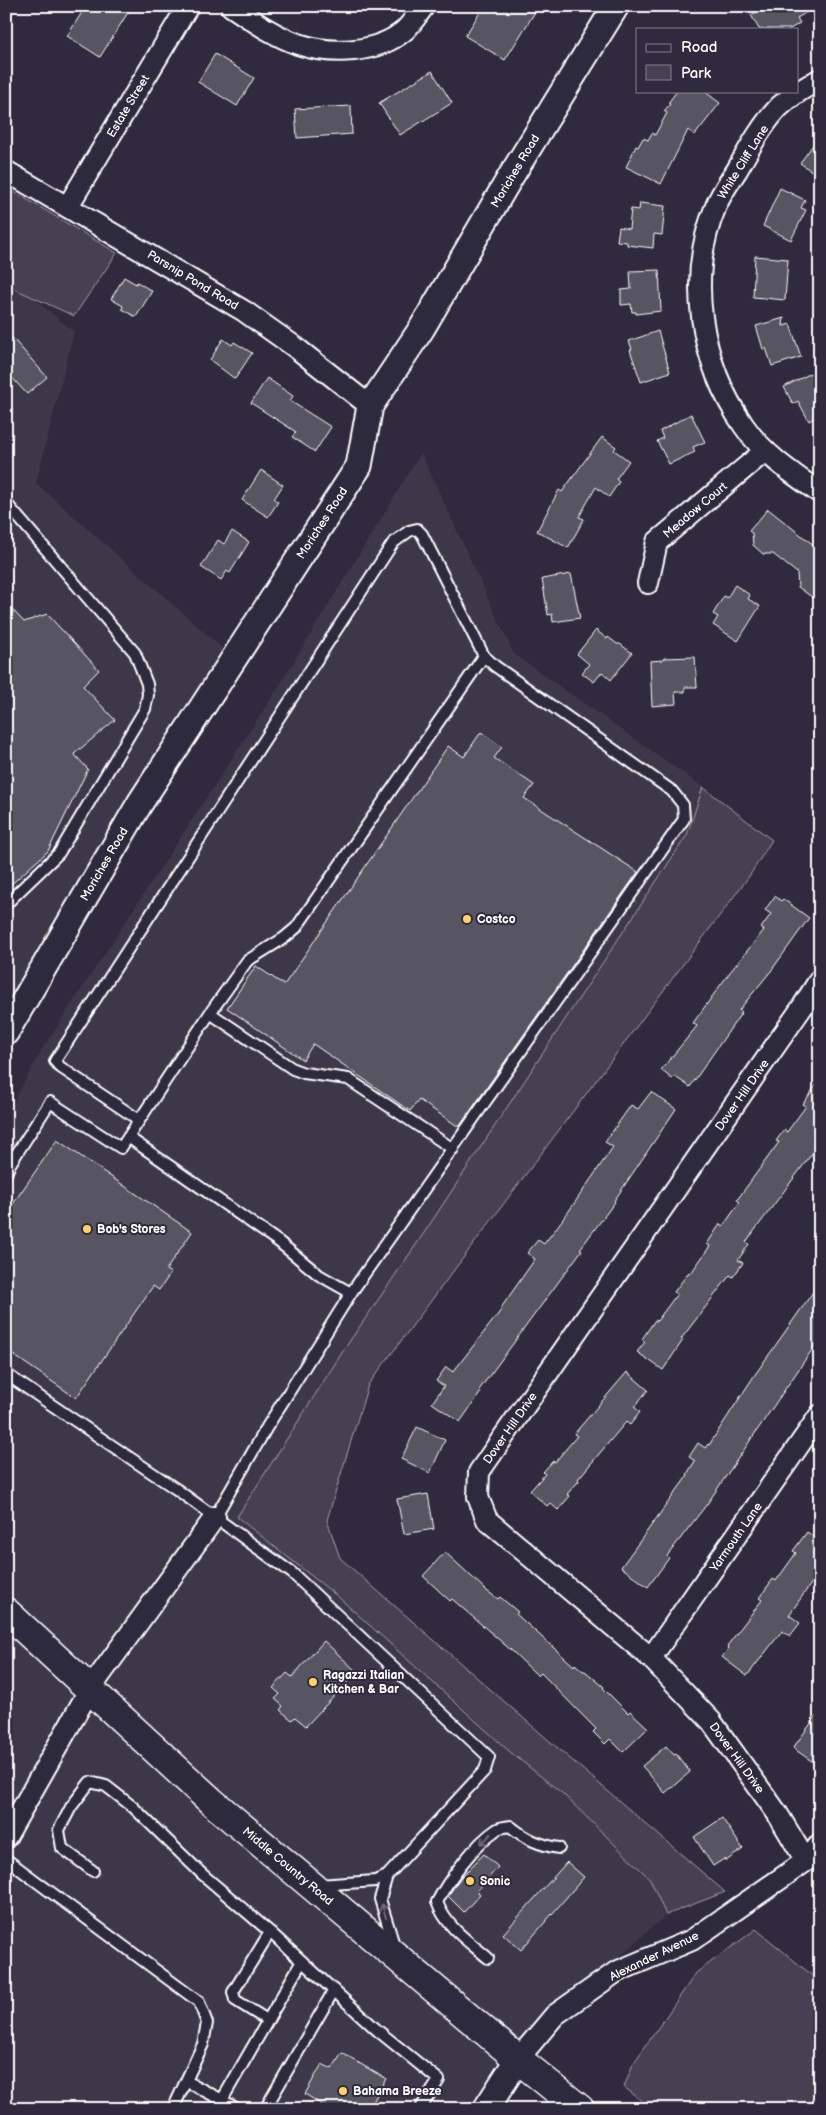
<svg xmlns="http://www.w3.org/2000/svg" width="826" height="2115" font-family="'Balsamiq Sans',sans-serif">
	<rect width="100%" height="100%" fill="#2f2a3d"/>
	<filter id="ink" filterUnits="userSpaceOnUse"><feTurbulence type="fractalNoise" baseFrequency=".02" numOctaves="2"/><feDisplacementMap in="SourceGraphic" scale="10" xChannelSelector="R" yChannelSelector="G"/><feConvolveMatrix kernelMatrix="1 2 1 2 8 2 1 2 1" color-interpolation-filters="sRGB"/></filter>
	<g filter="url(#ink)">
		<path fill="#3c3749" d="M6,275L74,332L36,483L239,663L6,1032Z
			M421,453L514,654L703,787L687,835L238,1517L337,1596L509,1751L563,1794L650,1879L666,1915L555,2015L486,2109H6V1115L43,1048L274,694Z"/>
		<path fill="#464152" stroke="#a2a0a8" d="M6,187L117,253L74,316L6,285Z
			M703,787L772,840L750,875L368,1385L327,1520L340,1558L545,1737L725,1892L666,1915L650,1879L563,1794L509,1751L337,1596L237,1517L345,1348L424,1233L687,835Z
			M756,1929L820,1982V2106L818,2109H652L624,2087L633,2064L696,1973Z"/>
		<path fill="#595564" stroke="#fff" d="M86,6H132L100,57L67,36Z
			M484,6H525L535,12L505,60L465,36Z
			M753,6H817L797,18L800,23L790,29H759L751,15L756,12Z
			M215,54L254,78L237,106L198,82Z
			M432,71L452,103L400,135L379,103Z
			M677,91H704L720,103L695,135L688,130L661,184L626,167L636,146L638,147L643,138L648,140L652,133L655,135L667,113L664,111L670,104L668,103Z
			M351,106L352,134L297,138L295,109Z
			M820,135V177L800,163Z
			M780,188L805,200L801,208L806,210L791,240L763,226Z
			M640,203L665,206L662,235L654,234L653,248L627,245V242L617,241L619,227L629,229L631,209L639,210Z
			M755,256L788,259L785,300L753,297Z
			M659,270L661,311L636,314V312H632L631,304L621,305V290L631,289L630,271Z
			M124,277L136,284L137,282L152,291L136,317L122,309L123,306L111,299Z
			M784,318L783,326L790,324L801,357L772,366L766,348L763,349L756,326Z
			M6,331L47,377L27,394L6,371Z
			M658,331L670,372L641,382L630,350L632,349L629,341Z
			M223,339L232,345L234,342L252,353L235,379L210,360Z
			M815,371L820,380V415L809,421L798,401L793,404L784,387Z
			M267,378L293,396L290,401L331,427L315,452L292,437L296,432L251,403Z
			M691,414L705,442L693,447L695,452L669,464L657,441L663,438L660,431Z
			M602,437L616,447L614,450L629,461L616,479L619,482L609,497L596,487L579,517L584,519L568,548L537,531L559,490L562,492Z
			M261,470L283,485L274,499L278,502L268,517L242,500Z
			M768,509L820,550V603L798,587L797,573L773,554H763L753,545L752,533L749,531Z
			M232,531L249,542L230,573L227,571L221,580L201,567L218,540L224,544Z
			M571,574L580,618L553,622L552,614L548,615L542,579Z
			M735,585L750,595L748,599L760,606L738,641L713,625L718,617L713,614L724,596L727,598Z
			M6,603L24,622L47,614L99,670L83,686L115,720L74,754L88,769L48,851L6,889Z
			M596,630L607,639L608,637L617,644H620L632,653L611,680L602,672L594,682L582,673L589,664L577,654Z
			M695,657L697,687H685V692H675L676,704L652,706L650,661L663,660L664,658Z
			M481,732L502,747L494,758L534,785L524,798L638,872L459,1127L419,1100L410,1111L313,1044L303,1060L227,1008L256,966L284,985L448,746L464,757Z
			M775,896L781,901L783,899L809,918L771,971L739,1010L742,1012L690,1087L674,1076L672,1079L661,1070L697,1026L693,1023L730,972L764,930L761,928L771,914L765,910Z
			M820,1079V1143L746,1242L749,1244L738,1260L743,1263L733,1277L730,1275L681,1339L683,1340L663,1370L637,1352L645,1342L642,1339L655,1320L657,1321L677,1294L674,1292L689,1272L691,1273L710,1246L707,1244L720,1224L723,1226L740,1202L737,1200L779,1142L776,1141L784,1130L787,1132L806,1106L803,1104Z
			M651,1092L676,1109L614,1201L615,1202L580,1249L582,1250L479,1390L481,1392L460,1422L432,1403L444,1386L436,1381L446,1367L453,1372L502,1309L501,1308L535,1259L527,1253L538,1240L544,1244L569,1211L613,1147L605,1142L631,1105L638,1109Z
			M57,1140L192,1232L166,1270L171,1273L159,1290L153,1286L76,1398L6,1350V1214Z
			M820,1282V1338L707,1504L667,1556L669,1558L648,1587L621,1567L688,1475L687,1474L695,1461L689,1457L698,1443L705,1448L708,1444L709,1445L754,1376Z
			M627,1372L648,1390L634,1407L640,1412L630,1425L626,1422L578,1479L579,1481L567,1494L570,1496L558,1510L550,1503L547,1506L530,1491L545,1474L543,1472L553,1461L555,1462L577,1436L574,1434Z
			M417,1427L445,1440L430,1473L401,1459Z
			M428,1494L434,1529L404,1534L397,1499Z
			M807,1532L820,1541V1571L789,1615L800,1623L790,1636L782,1631L747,1676L722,1657L729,1648L727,1646L762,1600L759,1598L773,1579L776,1581L796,1553L793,1551Z
			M445,1552L487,1591L498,1599L500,1597L518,1612L516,1614L574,1666L575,1664L583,1671H585L604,1687L603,1688L628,1713L630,1711L648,1728L623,1752L610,1739L605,1744L593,1732L596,1729L541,1673L538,1676L512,1651L452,1599L450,1601L423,1576Z
			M324,1641L357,1672L306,1726L295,1717L292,1720L280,1710L283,1706L275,1699L280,1694L273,1688L287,1673L292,1677Z
			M820,1711V1767L793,1748Z
			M666,1746L674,1755L676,1754L690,1772L665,1793L642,1766Z
			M722,1818L743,1849L726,1861L724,1859L713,1866L694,1837Z
			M484,1854L498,1867L477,1891L480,1894L464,1912L448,1896L461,1877Z
			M567,1862L584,1877L521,1950L503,1934Z
			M342,2053L386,2079L369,2109H329L305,2094L322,2064L332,2069Z"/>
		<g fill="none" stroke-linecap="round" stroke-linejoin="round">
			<g stroke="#fff" stroke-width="14">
				<path id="service" d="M6,503L135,653L147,684L148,695L145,709L59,853L6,904
					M210,1013L293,1069L304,1073L348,1079L453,1149
					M139,1120L60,1067L55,1061L393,543L409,531L417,529L422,534L484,656L495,666L672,791L683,805L684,819L351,1293L267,1427L215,1517
					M128,1137L279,1242L319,1275L351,1293
					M6,1174L10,1164L50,1102L121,1148L210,1013L247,961L284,938L296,928L484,656
					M6,1374L176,1489L292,1573L489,1757L485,1770L387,1876
					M6,1859L199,2002L207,2023L203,2044L173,2109
					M93,1871L62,1848L59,1830L71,1807L90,1782L106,1786L133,1807L202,1874L270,1932L377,2030L439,2080L420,2109
					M319,1885L375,1881L387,1876L380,1899L394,1945
					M488,1958C468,1941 446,1927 437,1902C448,1880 475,1844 496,1830C499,1827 506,1827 510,1826C526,1839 539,1845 559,1848
					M267,2020L235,2000L233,1992L270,1932
					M186,2081L222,2100
					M237,2109L222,2100L302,1961
					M265,2109L334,1990"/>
			</g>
			<g stroke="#fff" stroke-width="24">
				<path id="minor" d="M231,6C252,20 274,36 298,44C331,55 377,54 405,30C412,23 418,14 424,6
					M820,79C807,86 790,97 779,107C762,125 749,149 737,170C730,181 721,193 716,206C686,277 700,363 744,426C763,454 793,474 820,493
					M6,171L244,311L295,347L370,406
					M68,206L188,6
					M648,583L657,542L765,451
					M651,1658L820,1415
					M6,1837L90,1689L215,1517
					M806,1861L777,1813L711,1721L651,1658L487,1520L478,1497L479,1472L803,1006L820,979
					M518,2059L555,2015L616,1972L692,1940L806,1861L820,1844"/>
			</g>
			<g stroke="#fff" stroke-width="29">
				<path id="tertiary" d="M6,1032L140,803L359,466L370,406L422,328L511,176L616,6
					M486,2109L518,2059"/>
			</g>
			<g stroke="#fff" stroke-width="31">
				<path id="primary" d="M6,1612L211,1801L518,2059L580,2109"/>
			</g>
			<use href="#service" stroke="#2f2a3d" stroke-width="10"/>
			<use href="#minor" stroke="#2f2a3d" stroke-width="20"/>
			<use href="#tertiary" stroke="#2f2a3d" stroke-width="25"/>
			<use href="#primary" stroke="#2f2a3d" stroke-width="28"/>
		</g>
		<defs><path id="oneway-shaft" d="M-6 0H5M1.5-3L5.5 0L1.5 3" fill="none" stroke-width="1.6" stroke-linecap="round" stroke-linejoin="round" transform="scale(1.25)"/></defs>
		<g stroke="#6d6a77">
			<use href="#oneway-shaft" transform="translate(486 1839) rotate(135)"/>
			<use href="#oneway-shaft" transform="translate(384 1911) rotate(-107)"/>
		</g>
	</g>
	<g fill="#ffd166" stroke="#2f2a3d" stroke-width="2">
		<circle cx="467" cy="919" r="5"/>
		<circle cx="87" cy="1229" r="5"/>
		<circle cx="313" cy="1682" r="5"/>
		<circle cx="470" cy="1881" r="5"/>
		<circle cx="343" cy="2091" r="5"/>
	</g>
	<g text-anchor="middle" stroke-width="4" stroke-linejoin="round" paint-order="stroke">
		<g font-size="12" fill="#fff" stroke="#2f2a3d">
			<text transform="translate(128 106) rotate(-59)" y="4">Estate Street</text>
			<text transform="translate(743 162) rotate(-58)" y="4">White Cliff Lane</text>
			<text transform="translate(515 171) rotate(-59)" y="4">Moriches Road</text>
			<text transform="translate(193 280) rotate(31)" y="4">Parsnip Pond Road</text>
			<text transform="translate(695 510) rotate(-40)" y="4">Meadow Court</text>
			<text transform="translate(322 523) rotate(-57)" y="4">Moriches Road</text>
			<text transform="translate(104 864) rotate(-60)" y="4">Moriches Road</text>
			<text transform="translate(742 1095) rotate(-55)" y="4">Dover Hill Drive</text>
			<text transform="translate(510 1428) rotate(-55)" y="4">Dover Hill Drive</text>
			<text transform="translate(736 1537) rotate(-55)" y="4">Yarmouth Lane</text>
			<text transform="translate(737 1758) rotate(54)" y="4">Dover Hill Drive</text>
			<text transform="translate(288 1866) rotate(40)" y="4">Middle Country Road</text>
			<text transform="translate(654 1956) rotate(-26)" y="4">Alexander Avenue</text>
		</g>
		<g font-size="12" font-weight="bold" fill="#fff" stroke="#2f2a3d" text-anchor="start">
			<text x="477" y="923">Costco</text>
			<text x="97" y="1233">Bob's Stores</text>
			<text x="323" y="1679">Ragazzi Italian<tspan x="323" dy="14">Kitchen &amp; Bar</tspan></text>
			<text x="480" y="1885">Sonic</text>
			<text x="353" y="2095">Bahama Breeze</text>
		</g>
	</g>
	<rect width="826" height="2115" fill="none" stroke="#2f2a3d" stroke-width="25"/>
	<rect x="12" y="12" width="801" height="2090" fill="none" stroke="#fff" stroke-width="2" filter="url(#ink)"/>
	<rect x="636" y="28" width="162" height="65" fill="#2f2a3d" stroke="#827f8b"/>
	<rect x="646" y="44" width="25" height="8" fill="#2f2a3d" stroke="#827f8b"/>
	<text x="681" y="52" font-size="15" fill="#ffffff">Road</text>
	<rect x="646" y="65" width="25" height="15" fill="#464152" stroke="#827f8b"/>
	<text x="681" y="78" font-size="15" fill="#ffffff">Park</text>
</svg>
